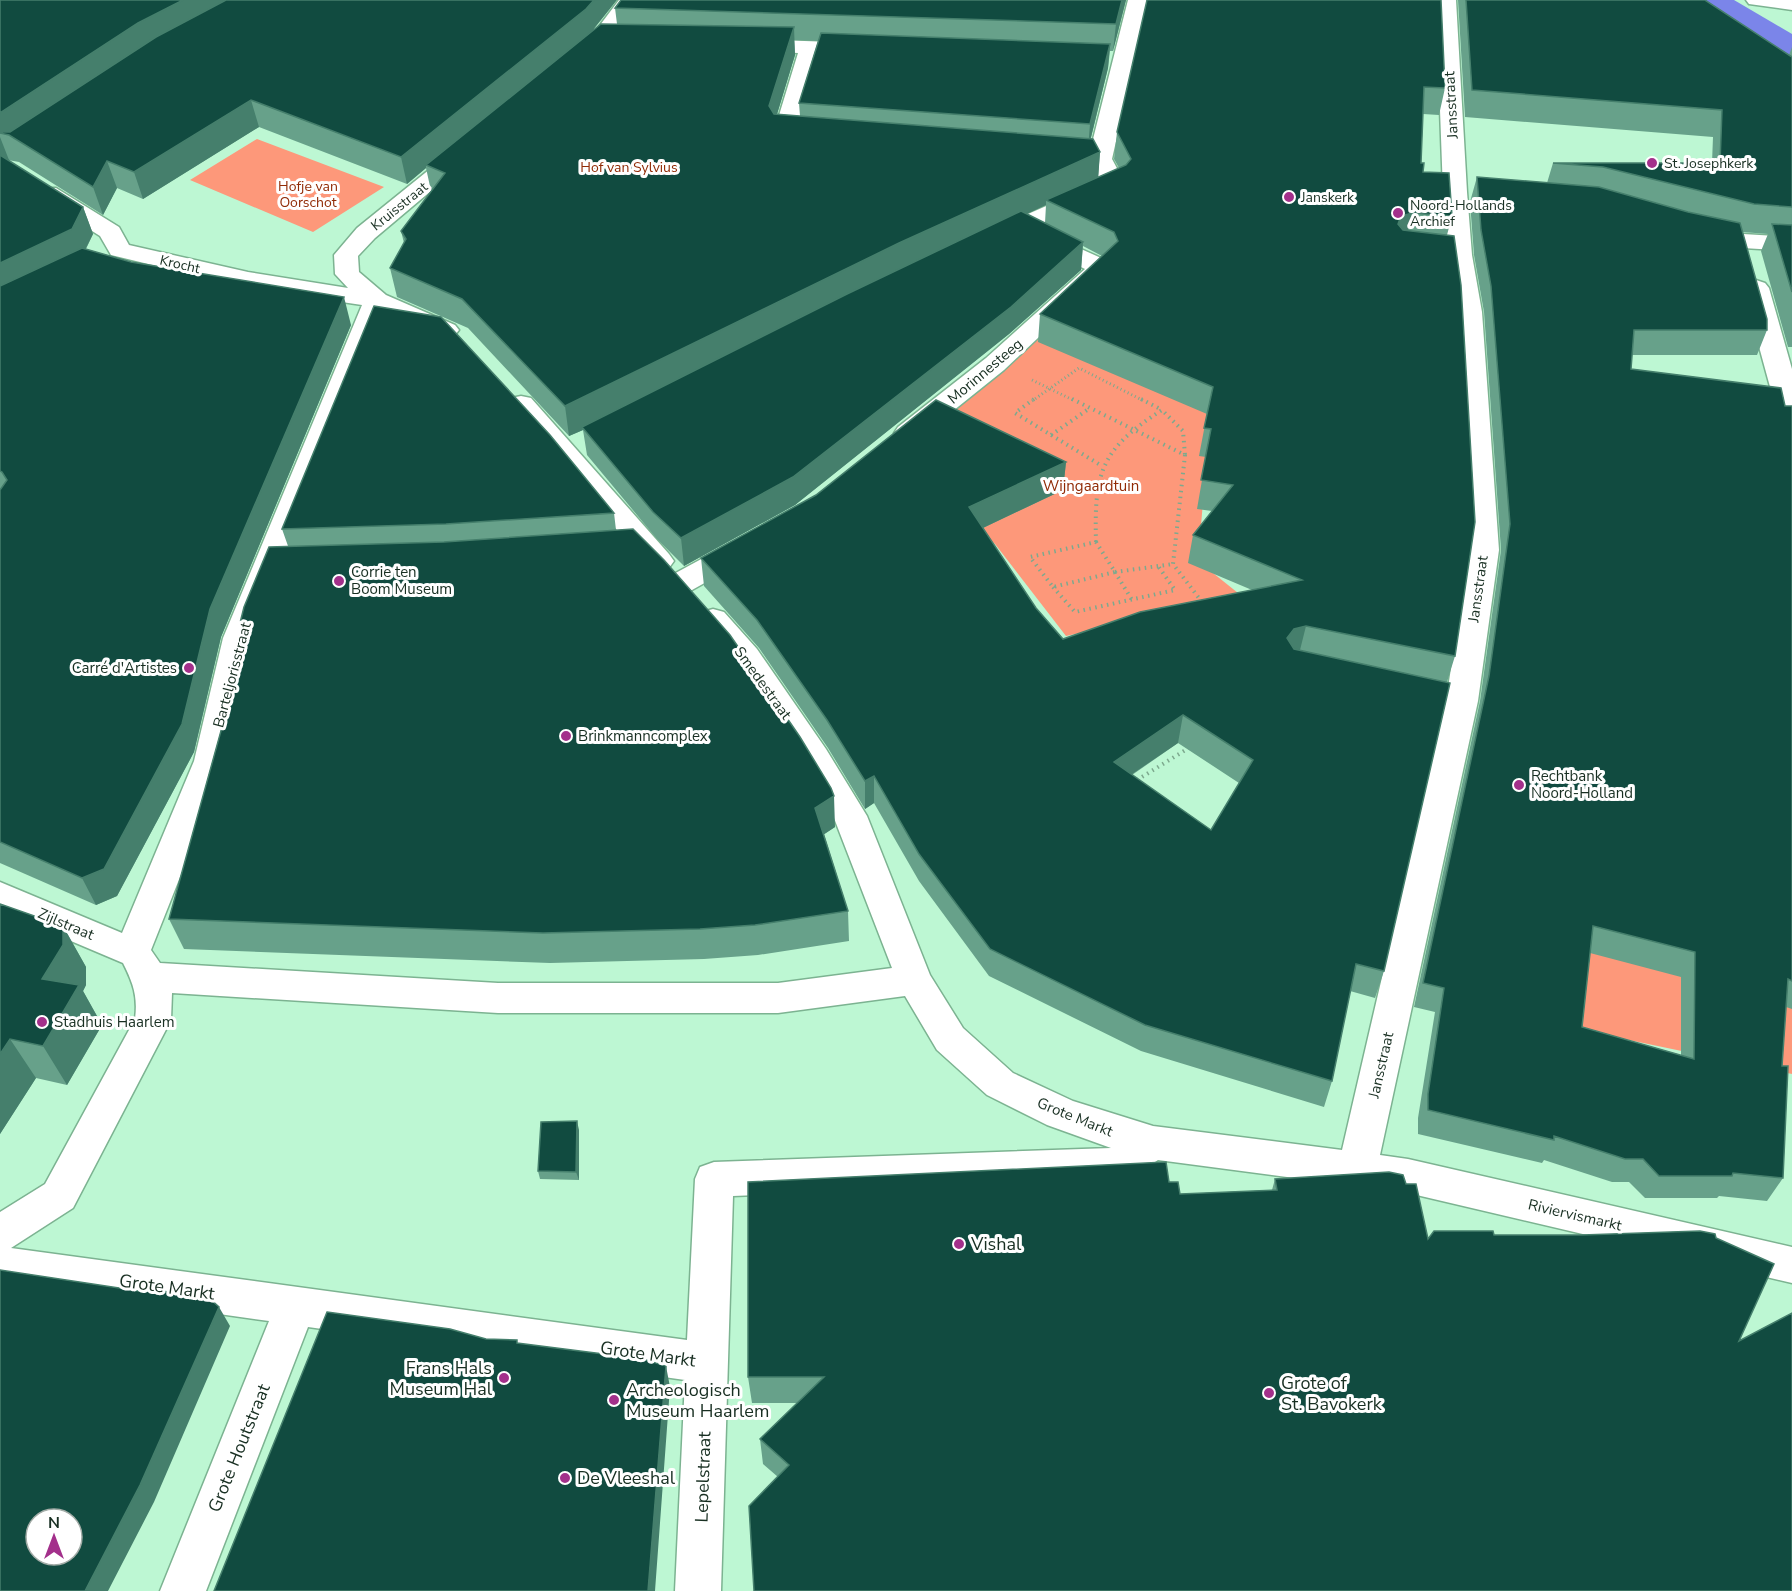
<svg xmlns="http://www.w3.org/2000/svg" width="1792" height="1591" font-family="'Nunito Sans',sans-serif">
	<rect width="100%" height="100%" fill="#bdf7d3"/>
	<path fill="#fd987a" d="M257,139L384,187L313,232L190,180Z
		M1120,284L1210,419L1198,561L1243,597L1066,636L995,544L967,520L942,417L1007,367L1078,293Z
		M1551,924L1792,967V1074L1557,1025Z"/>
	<path fill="#7b85e9" d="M1697,0H1734L1792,34V60Z"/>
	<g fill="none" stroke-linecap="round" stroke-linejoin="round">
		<g stroke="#7cb391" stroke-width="3">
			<path id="minor" d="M619,0H640C627,19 600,67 574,61L571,56L591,37Z
				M1128,0H1148L1112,159L1126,185L1122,190L1005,242L996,244L987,242L984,237L987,232L1101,182L1088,159Z
				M1436,0H1456L1467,192L1472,255L1482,312L1499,550L1478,701L1380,1155L1408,1159L1792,1247V1283L1408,1193L1158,1160L1132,1177L1118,1182L733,1196L721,1591H675L685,1380L308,1327L206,1591H160L269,1321L0,1283V1212L45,1184L135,1019C138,996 133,983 123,963L0,911V882L122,933L194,761L223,638L362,305L248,288L111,255L100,236L40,198L36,193L40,188H56L119,227L129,245L248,272L348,288L335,274L334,255L357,228L456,148H472L476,153L375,238L358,256L359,272L386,295L455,325L459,330L455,335L446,338L385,313L253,638L226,761L151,950L160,963L498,983H778L892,968L834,818L804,767L735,665L698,619L702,612L713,609L724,612L757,649L826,749L867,816L930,975L963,1028L1013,1073L1073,1101L1153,1126L1342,1150L1446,701L1469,550L1456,312L1448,255L1443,192ZM172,993L498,1013H778L905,996L937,1050L987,1095L1047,1125L1111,1148L714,1162L700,1167L695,1179L687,1340L11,1248L73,1208L171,1020Z
				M1746,0H1792V10L1749,4Z
				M751,39L861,43L869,44L872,49L869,54H820L797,129L816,132L819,137L816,142L808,144L776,140L773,135L798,53L743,50L740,45L743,40Z
				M1701,225L1743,234L1792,237V251L1743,248L1692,237L1689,232L1692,227Z
				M1041,231L1110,262L1113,267L1004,370L918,439L908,442L898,439L894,433L898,427L986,358L1085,269L1032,243L1029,238L1032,233Z
				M1756,280L1765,283L1769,288L1792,369V424L1782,422L1778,416L1743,288L1747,283Z
				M521,396L531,398L669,554L674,561L669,568L659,571L649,568L556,458L511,410L508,404L511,398Z
				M741,540L751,543L756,550L751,557L692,590L681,593L670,590L666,583L670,576L731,543Z"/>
		</g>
		<path stroke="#7da98e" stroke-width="3" stroke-dasharray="1 3" stroke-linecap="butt" d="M1032,380L1075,401
			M1032,401L1079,368L1144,401"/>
		<path stroke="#7da98e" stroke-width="4" stroke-dasharray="1.5 4.5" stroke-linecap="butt" d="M1034,399L1015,413L1102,466
			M1072,399L1185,455L1173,564L1202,602
			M1141,399L1162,410
			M1051,435L1090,408
			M1096,542C1094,472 1101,449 1162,410L1183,431L1185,455
			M1096,542L1115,572L1053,587L1030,557Z
			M1115,572L1132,600
			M1115,572L1173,564
			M1053,587L1075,612L1175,590L1158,566
			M1137,780L1192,746"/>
		<use href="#minor" fill="#fff" fill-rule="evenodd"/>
	</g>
	<path fill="#67a18a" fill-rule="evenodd" d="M0,0L594,29L617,24L615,8L621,0H1126L1113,51H1110L1108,68L1091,138L1100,152L1098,177L1119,168L1114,159L1117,132L1147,0L1445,88L1439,115L1423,114L1421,163L1423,172L1452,216L1447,235L1455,656L1447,682L1384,971L1375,998L1350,991L1332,1081L1324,1107L1141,1051L989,976L919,881L874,803L865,809L828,748L759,648L704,586L701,558L1066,462L1063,490L983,528L1036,608L1063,639L1252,590L1188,563L1193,535L1212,511L1197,509L1206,457L1199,456L1207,414L1038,342L1040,314L1102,256L1083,246L1081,270L1009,334L795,505L684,566L657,539L587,455L583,430L569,436L468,328L397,297L390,268L404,243L401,231L431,191L426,168L407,184L259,127L143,199L117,188L103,215L19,162L8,160L83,207L93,234L86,249L351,325L221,637L194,752L117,896L96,905L0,863ZM794,40L818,41L799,103L800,116L777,114L795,55ZM1046,205L1045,223L1026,214ZM1178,743L1239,783L1211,830L1132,775Z
		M1458,0H1705L1789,55L1792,47V347H1788L1761,251L1768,234L1742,232L1767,330L1757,355H1632L1631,369L1785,406H1792V1009L1786,1007L1782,1066L1783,1178L1767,1201L1719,1196L1717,1198H1645L1629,1182H1612L1544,1160L1542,1163L1418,1134V1118L1435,1012L1414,1007L1480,701L1501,550L1484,312L1474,255L1470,202L1477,177L1547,183L1553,163H1712L1713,137L1465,117ZM1590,953L1681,977V1055L1582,1027Z
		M614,513L616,530L835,827L824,834L848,911L849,941L758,955L704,959L550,963L184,949L169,919L246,639L240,623L288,546L282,529Z
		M0,904L63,926L86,967V985L83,991L102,1025L67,1085L36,1078L0,1134Z
		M579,1130V1180L540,1179L538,1171Z
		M1275,1179L1428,1239L1494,1235L1739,1341L1792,1591L778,1477L763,1464L760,1439L797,1403H752L748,1377L1169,1182L1180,1194L1272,1190Z"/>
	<path fill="#457f6c" d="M183,0H242L9,135L0,133V113L138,23Z
		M594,0H617L589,35L426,165V168L407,184L401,157Z
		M1122,0H1126L1113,51L1116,24Z
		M794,27L795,55L771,134L769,106Z
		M1110,44L1108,68L1088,149L1090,124Z
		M251,100L259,127L143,199L134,172Z
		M0,137L9,160L0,164Z
		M1100,152L1098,181L1046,200V205L899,273L582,427L583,430L569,436L565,406L899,243Z
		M107,161L117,188L103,215L93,187Z
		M83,207L93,234L82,256L0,297V263Z
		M1412,213L1406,241L1398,224L1401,216Z
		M1083,242L1081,270L1009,334L795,505L684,566L681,538Z
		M344,297L351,325L221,637L194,752L117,896L96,905L82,878L210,609Z
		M1066,462L1063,490L968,535L969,507Z
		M1306,626L1299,654L1287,657V638L1294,629Z
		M1183,715L1178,743L1110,789L1114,762Z
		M874,776V803L865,809V781Z
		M834,796L835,827L817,839L815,808Z
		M63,926L86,967V985L83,991L102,1025L67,1085L43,1046L42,979Z
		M10,1039L36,1078L0,1134V1054Z
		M577,1121L579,1130V1180L576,1172Z
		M219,1307L230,1326L154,1502L108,1591H85Z
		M666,1366L670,1387L655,1591H648Z"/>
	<path fill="#114b40" stroke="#457f6c" stroke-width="1.5" fill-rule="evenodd" d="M0,0H183L138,23L0,113Z
		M226,0H594L586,9L401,157L251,100L134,172L107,161L93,187L9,135L0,133V132H10L156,37Z
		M621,0H1122L1116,24L615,8Z
		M1147,0H1441L1445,88L1424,87L1421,163H1424L1423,172L1449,173L1452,216L1412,213L1401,216L1398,224L1403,230L1454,236L1461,285L1475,522L1455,656L1306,626L1294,629L1287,638L1294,649L1450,683L1384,971L1356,964L1332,1081L1145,1025L990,949L919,854L874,776L865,781L827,720L757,620L701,558L816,495L936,400L1066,462L969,507L1036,608L1063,639L1140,612L1302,580L1193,535L1233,485L1201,480L1211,429L1204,428L1213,387L1040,314L1118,241L1114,232L1046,200L1126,165L1131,159L1117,132ZM1183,715L1253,760L1211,830L1114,762Z
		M1466,0H1705L1792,57V207L1754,204L1603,167L1553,163H1720L1722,110L1472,90Z
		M601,24L794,27L769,106L774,114L1093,139L1100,152L899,243L565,406L462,299L390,268L406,239L401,231L445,173L426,165Z
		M821,33L1110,44L1090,124L799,103Z
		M0,155L83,207L72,229L0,263Z
		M1477,177L1599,187L1688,212L1740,223L1767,319V330H1634L1631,369L1781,388L1785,406H1792V981L1788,979L1782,1066H1788L1783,1178L1733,1173L1732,1176H1659L1643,1159H1625L1554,1136V1140L1428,1110V1094L1444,988L1423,983L1489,676L1510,524L1491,286L1481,230ZM1593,926L1695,952L1694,1059L1582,1027Z
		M1021,211L1083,242L1011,307L793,477L681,538L653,512L582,427L847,294Z
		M1772,224L1792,225V292Z
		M82,248L131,262L344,297L210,609L182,724L104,869L82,878L0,842V490L7,480L2,472L0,471V286Z
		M374,306L441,317L550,435L614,513L446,524L282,529Z
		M633,529L664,560L730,635L800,737L831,788L834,796L815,808L848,911L755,925L700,929L543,933L169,919L250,626L240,623L244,607L269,547L444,542Z
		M0,904L63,926V945L42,979L79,985L43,1046L10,1039L0,1054Z
		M577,1121L576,1172L538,1171L541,1122Z
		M1166,1162L1169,1182H1178L1180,1194L1277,1190L1275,1179L1389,1172L1403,1175L1406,1184H1416L1428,1239L1434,1231H1493L1494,1235H1582L1700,1231L1715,1234L1716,1238L1774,1264L1739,1341L1792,1313V1591H754L749,1506L789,1465L760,1439L824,1377H748V1182Z
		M0,1270L139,1291H162L209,1298L219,1307L140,1485L85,1591H0ZM36,1519H72V1555H36Z
		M327,1312L450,1329L486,1339L517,1340V1343L643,1359L666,1366L648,1591H214Z"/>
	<g fill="#a3308b" stroke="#fff" stroke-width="2">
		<circle cx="1652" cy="163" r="6"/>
		<circle cx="1289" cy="197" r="6"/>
		<circle cx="1398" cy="213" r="6"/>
		<circle cx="339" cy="581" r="6"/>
		<circle cx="189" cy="668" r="6"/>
		<circle cx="566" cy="736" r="6"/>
		<circle cx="1519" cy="785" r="6"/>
		<circle cx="42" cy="1022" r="6"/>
		<circle cx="959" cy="1244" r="6"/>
		<circle cx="504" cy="1378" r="6"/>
		<circle cx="1269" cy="1393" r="6"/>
		<circle cx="614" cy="1400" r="6"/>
		<circle cx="565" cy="1478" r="6"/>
	</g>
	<g text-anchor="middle" stroke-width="6" stroke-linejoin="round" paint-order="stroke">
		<g font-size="14" fill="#182f22" stroke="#fff" text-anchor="start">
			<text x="1664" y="168">St. Josephkerk</text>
			<text x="1301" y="202">Janskerk</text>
			<text x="1410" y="210">Noord-Hollands<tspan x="1410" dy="16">Archief</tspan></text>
		</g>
		<g font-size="14" fill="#912b06" stroke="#fff">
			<text x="629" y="172">Hof van Sylvius</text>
			<text x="308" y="191">Hofje van<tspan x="308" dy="16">Oorschot</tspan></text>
		</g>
		<g font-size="14" fill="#182f22" stroke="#fff">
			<text transform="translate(399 206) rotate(-39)" y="5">Kruisstraat</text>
			<text transform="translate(180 264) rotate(13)" y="5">Krocht</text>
		</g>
		<g font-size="15" fill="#182f22" stroke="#fff">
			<text transform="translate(1451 105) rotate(-93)" y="5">Jansstraat</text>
			<text transform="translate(985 371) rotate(-40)" y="5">Morinnesteeg</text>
			<text transform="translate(1478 589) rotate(-82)" y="5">Jansstraat</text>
			<text transform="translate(232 675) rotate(-75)" y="5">Barteljorisstraat</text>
			<text transform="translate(763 683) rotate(54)" y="5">Smedestraat</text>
			<text transform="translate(66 924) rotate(23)" y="5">Zijlstraat</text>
			<text transform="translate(1381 1065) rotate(-77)" y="5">Jansstraat</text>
			<text transform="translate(1075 1117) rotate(22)" y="5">Grote Markt</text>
			<text transform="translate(1575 1215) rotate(13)" y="5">Riviervismarkt</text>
		</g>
		<g font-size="15" fill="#912b06" stroke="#fff">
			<text x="1091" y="491">Wijngaardtuin</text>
		</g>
		<g font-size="15" fill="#182f22" stroke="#fff" text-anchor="start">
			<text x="351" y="577">Corrie ten<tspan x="351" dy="17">Boom Museum</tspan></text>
			<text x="177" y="673" text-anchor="end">Carré d'Artistes</text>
			<text x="578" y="741">Brinkmanncomplex</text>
			<text x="1531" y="781">Rechtbank<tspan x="1531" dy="17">Noord-Holland</tspan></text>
			<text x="54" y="1027">Stadhuis Haarlem</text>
		</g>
		<g font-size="18" fill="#182f22" stroke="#fff" text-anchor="start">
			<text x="971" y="1250">Vishal</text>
			<text x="492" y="1374" text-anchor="end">Frans Hals<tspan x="492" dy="21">Museum Hal</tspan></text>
			<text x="1281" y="1389">Grote of<tspan x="1281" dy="21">St. Bavokerk</tspan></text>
			<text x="626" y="1396">Archeologisch<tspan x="626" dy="21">Museum Haarlem</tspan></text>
			<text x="577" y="1484">De Vleeshal</text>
		</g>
		<g font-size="18" fill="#182f22" stroke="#fff">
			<text transform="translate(167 1287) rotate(8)" y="6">Grote Markt</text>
			<text transform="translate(648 1354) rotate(8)" y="6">Grote Markt</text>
			<text transform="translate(239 1448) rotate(-68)" y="6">Grote Houtstraat</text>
			<text transform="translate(703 1477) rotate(-88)" y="6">Lepelstraat</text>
		</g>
	</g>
	<g transform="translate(54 1537)"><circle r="28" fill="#ffffff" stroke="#a3aca7" stroke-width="1.5"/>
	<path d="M0-4.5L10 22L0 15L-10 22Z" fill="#a3308b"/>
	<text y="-9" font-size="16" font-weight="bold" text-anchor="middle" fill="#182f22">N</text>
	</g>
</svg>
